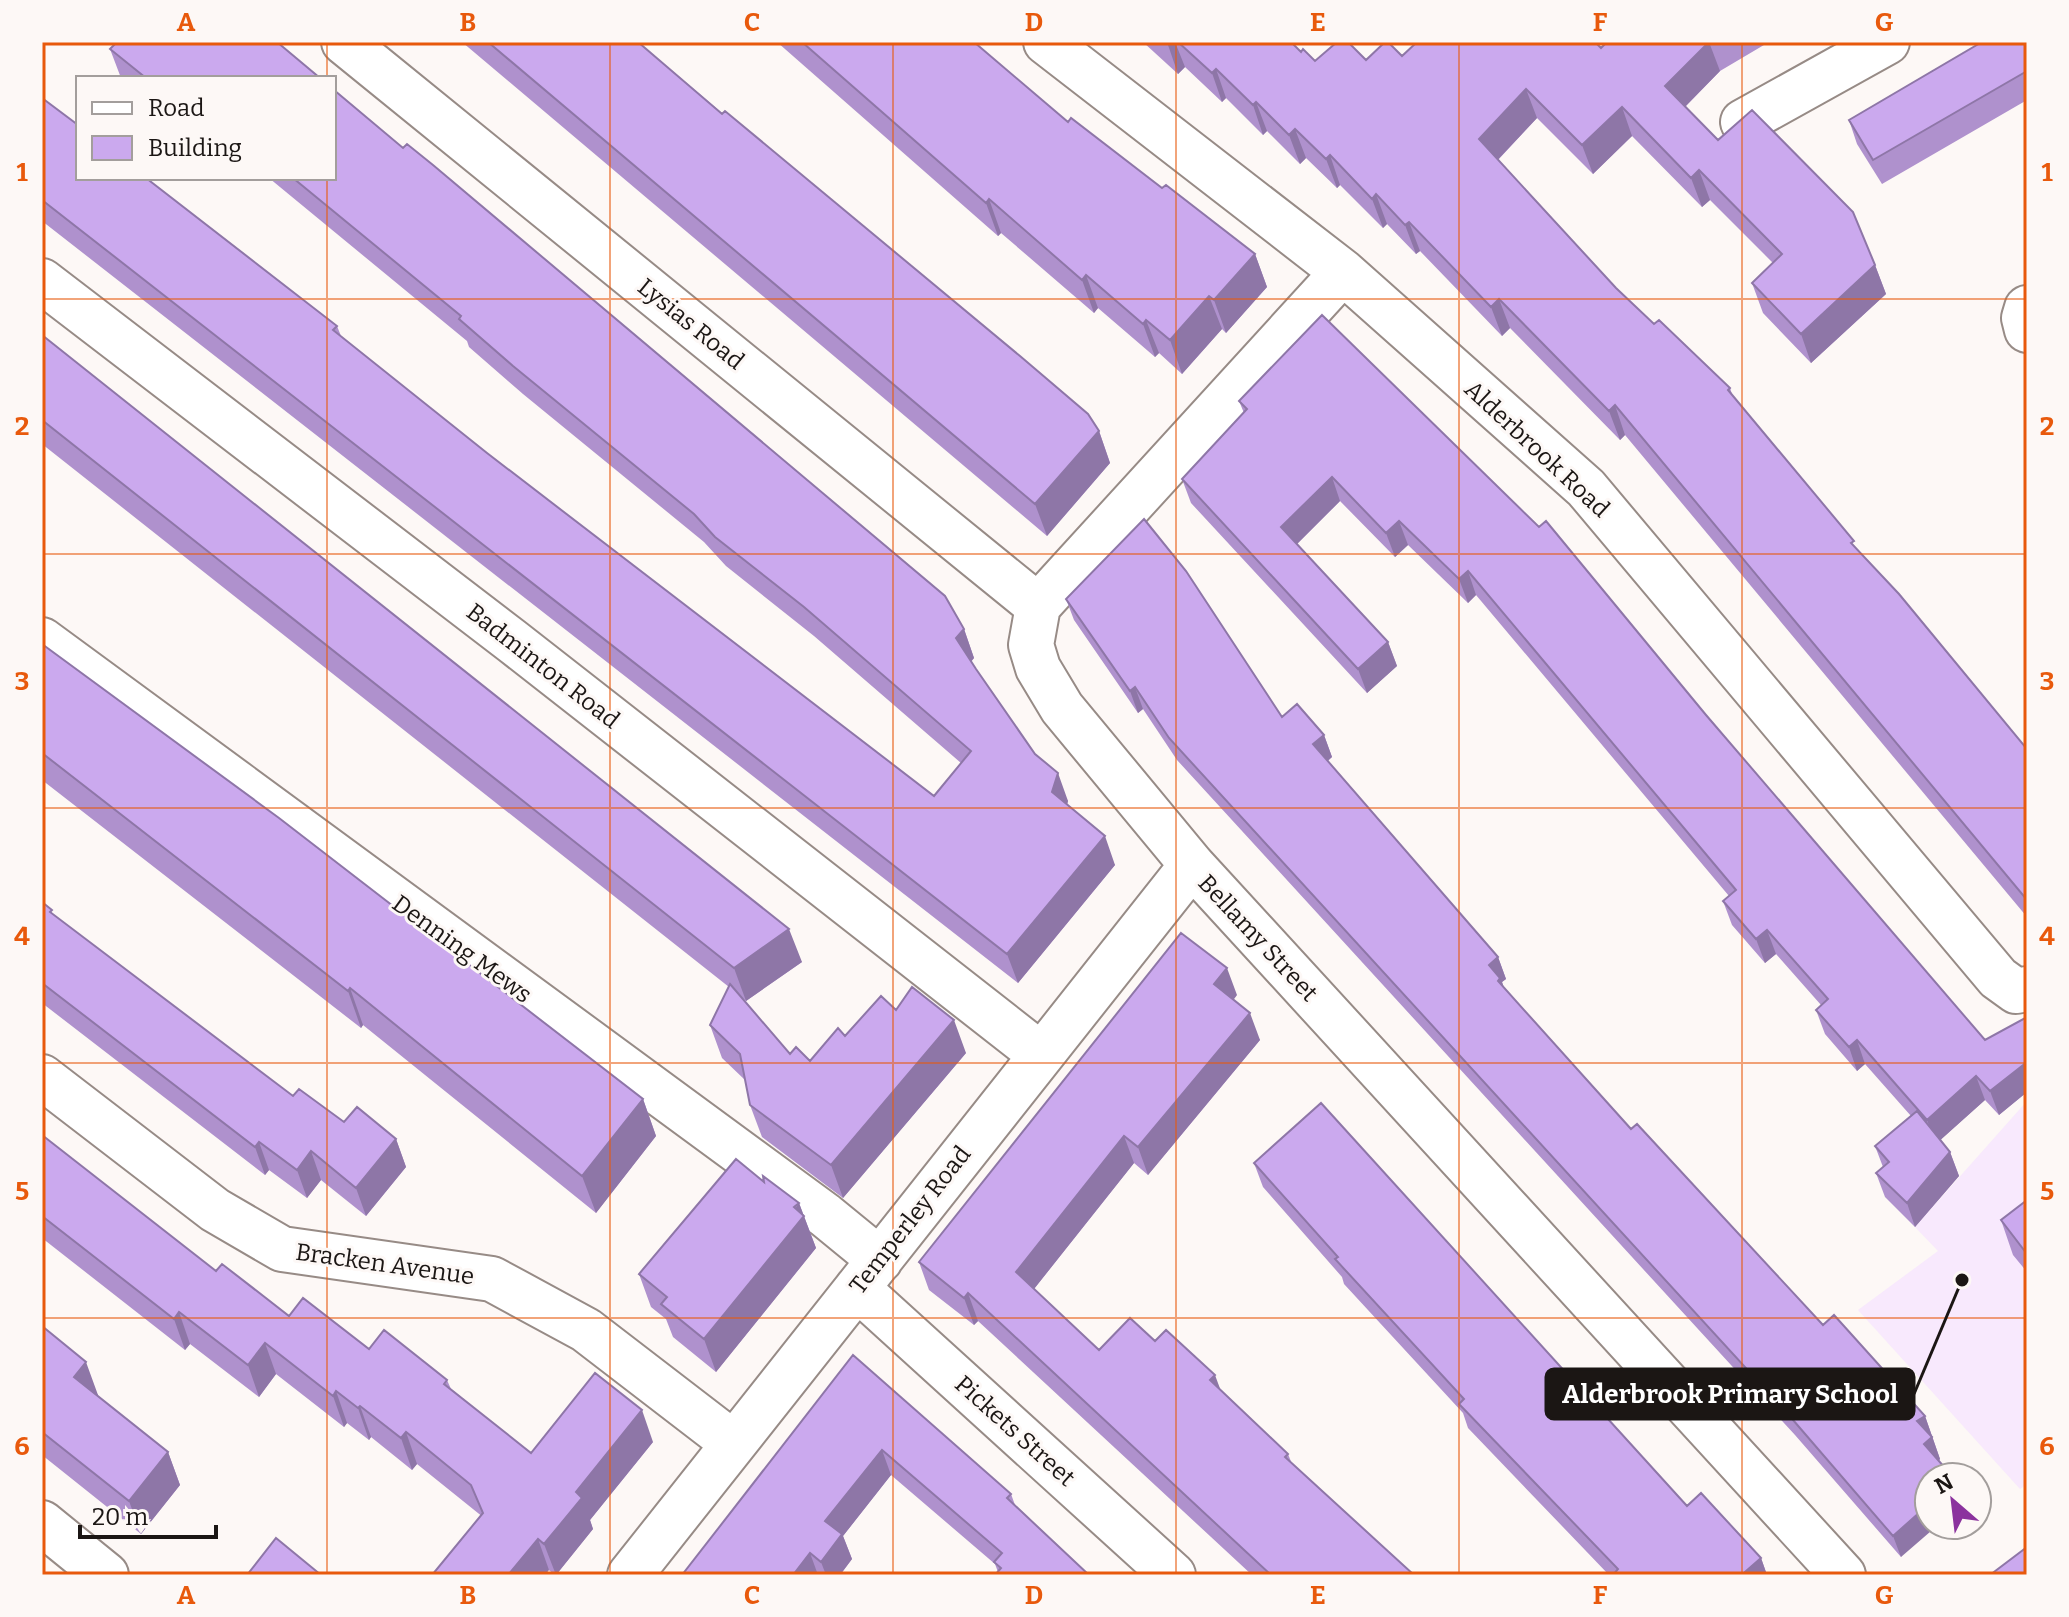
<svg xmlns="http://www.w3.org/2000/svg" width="2069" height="1617" font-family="Bitter,serif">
	<rect width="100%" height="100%" fill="#fdf8f6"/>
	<path fill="#f8e9fd" d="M2027,1101V1484L2020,1489L1858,1310L1938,1251L1915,1227Z"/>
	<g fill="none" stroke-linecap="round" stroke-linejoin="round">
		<g stroke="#978b86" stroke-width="48">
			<path id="street" d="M344,42L1038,606
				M1046,42L1343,272L1586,488L1998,978L2016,991L2027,989
				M1743,122L1887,42
				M1343,272L1038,606L1031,645L1038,668L1062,708L1192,865L1843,1575
				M42,281L512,641L1040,1054
				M2027,308L2024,318L2027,330
				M42,640L825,1215L880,1260
				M42,1077L215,1210L282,1249L492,1279L586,1330L733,1443
				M857,1288L1173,1575
				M42,1523L106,1575
				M630,1575L1192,865"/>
		</g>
		<use href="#street" stroke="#fff" stroke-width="44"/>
	</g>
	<path fill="#af91cd" d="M462,42H638L1099,431L1110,463L1047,536Z
		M777,42H974L1068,122L1255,254L1267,287L1226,333L1222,329L1182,374L1159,353L1155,357L1098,308L1094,313L1001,233L998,236Z
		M1143,42H1291L1301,52L1315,61L1366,60L1402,56L1601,48L1607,42H1769L1720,71L1685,107L1718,140L1875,265L1886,294L1811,363L1763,313L1752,283L1773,263L1710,200L1702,207L1632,136L1593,174L1537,118L1498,160L1616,288L1654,324L1730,388L1733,397L1857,549L2027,749V917L1625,435L1620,440L1510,328L1502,336L1420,251L1416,254L1387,224L1383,228L1340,185L1337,188L1306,158L1300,164L1267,131L1263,135L1226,98L1222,102L1185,67L1178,74Z
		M2027,42V100L1882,184L1857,144L1849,120Z
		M110,49L320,78H121Z
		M42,98L337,326L341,336L487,453L934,796L961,763L814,636L726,566L704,542L523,394L469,347L467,341L269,178H334L964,629L974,658L971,662L1068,801L1067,805L1115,865L1018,983L42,221Z
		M42,335L802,962L746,1001L741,997L790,1054L810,1061L845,1036L896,1010L966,1053L843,1198L762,1137L750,1105L745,1080L722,1058L710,1025L729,987L42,444Z
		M1239,401L1706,715L1985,1040L2027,1017V1092L1999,1115L1985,1100L1940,1140L1950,1152L1959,1176L1915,1227L1885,1197L1876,1173L1883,1167L1875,1146L1911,1116L1865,1064L1857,1071L1825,1034L1816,1010L1821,1005L1776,954L1765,963L1732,925L1723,901L1729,896L1476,595L1468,603L1408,545L1395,557L1340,501L1297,544L1388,642L1397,666L1367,693L1191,503L1182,479L1244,413Z
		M1066,599L1282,717L1324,735L1332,757L1328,761L1498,957L1506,979L1502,982L1504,988L1631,1129L1823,1325L1925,1416L1940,1459L1939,1461L1901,1557L1795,1435L1177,760L1143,709L1138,713L1074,620Z
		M42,644L643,1099L656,1136L596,1213L363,1025L361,1028L42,780Z
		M42,902L54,915L293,1096L344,1122L396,1139L406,1167L366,1216L321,1180L307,1198L269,1170L265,1175L42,1003Z
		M1237,995L1233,1000L1260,1040L1148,1175L1134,1163L1034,1289L1099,1350L1155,1341L1221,1391L1288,1454L1292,1464L1414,1575H1252L978,1321L974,1325L929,1290L919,1262Z
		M42,1135L216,1271L289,1316L447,1380L451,1389L531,1453L653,1442L590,1520L593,1529L556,1575H555L417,1464L412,1470L371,1437L369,1440L347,1423L344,1427L276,1374L259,1397L190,1344L185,1350L42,1238Z
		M1254,1163L1687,1506L1761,1558L1767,1575H1609L1468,1428L1463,1413L1344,1284L1342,1277L1263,1187Z
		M764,1182L799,1203L816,1248L716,1372L673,1337L666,1319L651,1307L639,1274Z
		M2027,1200V1272L2013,1255L2001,1220Z
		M42,1326L98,1395L97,1396L168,1452L180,1485L141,1534L42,1455Z
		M853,1355L1011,1494L1015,1505L1089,1575L998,1572L995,1564L891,1475L843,1536L852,1559L840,1575H682Z"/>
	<path fill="#8e76a7" d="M1170,42H1175L1185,67L1178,74L1168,45Z
		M1709,42L1720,71L1676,116L1665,86Z
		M1216,69L1226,98L1222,102L1212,73Z
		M1526,89L1537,118L1489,169L1479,139Z
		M1256,102L1267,131L1263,135L1253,105Z
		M1622,107L1632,136L1593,174L1582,145Z
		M1295,129L1306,158L1300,164L1289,135Z
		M1330,155L1340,185L1337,188L1326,159Z
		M1699,170L1710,200L1702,207L1691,178Z
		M1376,194L1387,224L1383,228L1372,199Z
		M989,199L1001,233L998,236L986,203Z
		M1409,222L1420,251L1416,254L1405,225Z
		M1255,254L1267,287L1226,333L1214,300Z
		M1875,265L1886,294L1811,363L1801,334Z
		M1086,275L1098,308L1094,313L1082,280Z
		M1209,296L1222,329L1182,374L1170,340Z
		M1499,299L1510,328L1502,336L1491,307Z
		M1146,320L1159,353L1155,357L1143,324Z
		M1615,405L1625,435L1620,440L1609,411Z
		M1099,431L1110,463L1047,536L1035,504Z
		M1332,477L1340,501L1290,551L1281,527Z
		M1399,521L1408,545L1395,557L1386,533Z
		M1468,571L1476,595L1468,603L1459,579Z
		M964,629L974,658L966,667L956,638Z
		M1388,642L1397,666L1367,693L1358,669Z
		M1135,687L1143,709L1138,713L1130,691Z
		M1324,735L1332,757L1321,766L1313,744Z
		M1058,773L1068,801L1062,820L1052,792Z
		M1105,836L1115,865L1018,983L1007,954Z
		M789,929L802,962L746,1001L734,968Z
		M1767,930L1776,954L1765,963L1756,939Z
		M1498,957L1506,979L1502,982L1508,1000L1489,965Z
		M1227,968L1237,995L1224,1012L1214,984Z
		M350,988L363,1025L361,1028L348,991Z
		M1250,1013L1260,1040L1148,1175L1138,1147Z
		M954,1020L966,1053L843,1198L831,1165Z
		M1857,1040L1865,1064L1857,1071L1849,1047Z
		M2025,1063L2027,1068V1092L1999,1115L1990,1091Z
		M1976,1076L1985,1100L1936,1144L1927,1120Z
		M643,1099L656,1136L596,1213L582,1176Z
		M1124,1136L1134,1163L1026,1299L1016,1272Z
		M396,1139L406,1167L366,1216L356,1188Z
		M259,1142L269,1170L265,1175L255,1147Z
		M311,1151L321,1180L307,1198L297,1170Z
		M1950,1152L1959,1176L1915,1227L1907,1203Z
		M799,1203L816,1248L716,1372L704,1339Z
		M968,1293L978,1321L974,1325L964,1298Z
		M179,1312L190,1344L185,1350L174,1319Z
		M265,1343L276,1374L259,1397L248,1365Z
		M86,1362L98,1395L86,1410L74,1377Z
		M1215,1375L1225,1402L1210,1380Z
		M336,1391L347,1423L344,1427L333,1396Z
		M360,1406L371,1437L369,1440L358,1408Z
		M642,1410L653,1442L590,1520L593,1529L556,1575L544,1544L576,1492Z
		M1925,1416L1940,1459L1932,1466L1917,1421Z
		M406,1432L417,1464L412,1470L401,1438Z
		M882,1450L891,1475L843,1536L852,1559L840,1575H826L821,1562L825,1521Z
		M168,1452L180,1485L141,1534L129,1501Z
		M1929,1504V1525H1938L1901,1557L1893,1536Z
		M538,1539L549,1570L545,1575H508Z
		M810,1553L818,1575H793Z
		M1761,1558L1767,1575H1746L1745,1572Z"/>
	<path fill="#cba9ee" stroke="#8e76a7" stroke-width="2" d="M117,42H277L320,78H146L110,49Z
		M488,42H638L722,114L725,111L1020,356L1088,414L1099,431L1035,504Z
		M802,42H974L1068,122L1071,118L1162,188L1166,185L1255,254L1214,300L1209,296L1170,340L1146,320L1143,324L1086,275L1082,280L989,199L986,203Z
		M1178,42H1291L1301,52L1303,49L1315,61L1337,42H1348L1366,60L1385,42H1388L1402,56L1417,42H1595L1601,48L1607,42H1709L1665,86L1718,140L1752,110L1853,212L1875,265L1801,334L1752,283L1782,254L1699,170L1691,178L1622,107L1582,145L1526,89L1479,139L1616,288L1654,324L1659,320L1730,388L1728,390L1854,541L1851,543L1899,594L2027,749V900L1615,405L1609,411L1499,299L1491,307L1409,222L1405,225L1376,194L1372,199L1330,155L1326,159L1295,129L1289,135L1256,102L1253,105L1216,69L1212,73Z
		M1982,42H2027V71L1873,160L1849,120Z
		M334,90L403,148L407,144L433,165L945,596L964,629L956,638L976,669L1035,754L1058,773L1052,792L1105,836L1007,954L42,200V98L78,125V178H146L337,326L333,330L487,453L934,796L971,751L804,607L715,537L694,514L513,366L459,319L461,316L293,178H334Z
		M1322,315L1539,527L1546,521L1706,715L1985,1040L2027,1017V1062L1990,1091L1976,1076L1927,1120L1857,1040L1849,1047L1816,1010L1828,999L1767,930L1756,939L1723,901L1736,890L1468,571L1459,579L1399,521L1386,533L1332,477L1281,527L1388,642L1358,669L1182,479L1247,409L1239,401Z
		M42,335L789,929L734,968L42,420Z
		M1144,519L1186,571L1282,717L1297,704L1324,735L1313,744L1498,957L1489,965L1500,978L1498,981L1631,1129L1637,1124L1823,1325L1834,1315L1925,1416L1917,1421L1932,1437L1924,1444L1953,1477H1929V1504L1893,1536L1787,1413L1169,738L1135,687L1130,691L1066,599Z
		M42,644L279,818L643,1099L582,1176L350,988L348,991L42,753Z
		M42,902L52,910L50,912L293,1096L299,1089L344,1122L357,1107L396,1139L356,1188L311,1151L297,1170L259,1142L255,1147L42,983Z
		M1181,933L1227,968L1214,984L1250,1013L1138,1147L1124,1136L1016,1272L1099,1350L1130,1318L1155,1341L1166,1330L1215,1375L1210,1380L1288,1454L1285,1457L1414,1575H1271L968,1293L964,1298L919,1262Z
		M730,984L790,1054L796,1047L810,1061L838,1028L845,1036L881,996L896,1010L912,987L954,1020L831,1165L750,1105L740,1054L710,1025Z
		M1321,1103L1687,1506L1701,1493L1761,1558L1745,1572L1747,1575H1613L1618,1569L1459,1404L1464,1399L1335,1259L1338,1257L1254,1163Z
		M1917,1111L1950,1152L1907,1203L1876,1173L1889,1162L1875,1146Z
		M42,1135L216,1271L222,1264L289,1316L303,1298L369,1349L384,1330L447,1380L444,1384L531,1453L595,1373L642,1410L576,1492L582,1498L544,1544L538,1539L508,1575H432L483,1513L471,1485L406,1432L401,1438L360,1406L358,1408L336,1391L333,1396L265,1343L248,1365L179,1312L174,1319L42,1216Z
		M736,1159L764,1182L763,1176L799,1203L794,1207L804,1216L704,1339L661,1304L667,1297L639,1274Z
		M2027,1200V1254L2001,1220Z
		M42,1326L86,1362L74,1377L168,1452L129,1501L42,1432Z
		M853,1355L1011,1494L1007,1498L1089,1575H995L1001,1568L994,1562L1002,1553L882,1450L825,1521L842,1534L821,1562L810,1553L793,1575H682Z
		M276,1538L321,1575H247Z
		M2027,1547V1575H1990Z"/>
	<path fill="none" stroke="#e8590c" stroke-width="2" stroke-opacity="0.55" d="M327,42V78M610,42V1575M893,42V1575M1176,42V1575M1459,42V1575M1742,42V1575M327,178V1575M42,299H2027M42,554H2027M42,808H2027M42,1063H2027M42,1318H2027"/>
	<g text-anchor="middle" stroke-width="6" stroke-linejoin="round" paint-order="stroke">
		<g font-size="24" fill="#1b1614" stroke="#fdf8f6">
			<text transform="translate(691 324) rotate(39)" y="8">Lysias Road</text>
			<text transform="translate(1537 449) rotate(43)" y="8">Alderbrook Road</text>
			<text transform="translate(543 666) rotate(38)" y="8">Badminton Road</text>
			<text transform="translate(1258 938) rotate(47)" y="8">Bellamy Street</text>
			<text transform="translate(462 949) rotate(36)" y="8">Denning Mews</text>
			<text transform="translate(910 1220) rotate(-52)" y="8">Temperley Road</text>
			<text transform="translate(385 1264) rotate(8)" y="8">Bracken Avenue</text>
			<text transform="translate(1015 1431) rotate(42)" y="8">Pickets Street</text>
		</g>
	</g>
	<path fill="none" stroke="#1b1614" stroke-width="3" d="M1962 1280L1914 1394"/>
	<circle fill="#1b1614" stroke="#fdf8f6" stroke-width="3" cx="1962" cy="1280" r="8"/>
	<rect fill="#1b1614" stroke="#1b1614" stroke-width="3" x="1546" y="1369" width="368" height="50" rx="8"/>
	<g font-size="26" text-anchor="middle" font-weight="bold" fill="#fff">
		<text x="1730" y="1403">Alderbrook Primary School</text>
	</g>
	<rect width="2069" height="1617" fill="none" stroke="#fdf8f6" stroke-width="88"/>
	<rect x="76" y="76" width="260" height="104" fill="#fdf8f6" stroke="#a39e9c" stroke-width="2"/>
	<rect x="92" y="102" width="40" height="12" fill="#ffffff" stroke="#a39e9c" stroke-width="2"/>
	<text x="148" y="116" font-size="24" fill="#1b1614">Road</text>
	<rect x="92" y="136" width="40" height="24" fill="#cba9ee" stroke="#a39e9c" stroke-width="2"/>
	<text x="148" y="156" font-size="24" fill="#1b1614">Building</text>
	<g transform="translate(1953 1501) rotate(332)"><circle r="38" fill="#fdf8f6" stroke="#a39e9c" stroke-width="2"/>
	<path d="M0-6L14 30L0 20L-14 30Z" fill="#8b329e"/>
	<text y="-12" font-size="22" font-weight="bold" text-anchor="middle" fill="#1b1614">N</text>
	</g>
	<path d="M80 1525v12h136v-12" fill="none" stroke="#1b1614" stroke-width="4"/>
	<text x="92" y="1525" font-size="24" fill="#1b1614" stroke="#fdf8f6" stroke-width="6" paint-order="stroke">20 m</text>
	<rect x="44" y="44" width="1981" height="1529" fill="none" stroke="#e8590c" stroke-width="3"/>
	<g font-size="26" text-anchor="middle" font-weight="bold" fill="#e8590c">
		<text x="186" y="31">A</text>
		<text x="468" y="31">B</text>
		<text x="752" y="31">C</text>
		<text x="1034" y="31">D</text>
		<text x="1318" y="31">E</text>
		<text x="1600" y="31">F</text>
		<text x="1884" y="31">G</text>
		<text x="22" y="181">1</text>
		<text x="2047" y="181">1</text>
		<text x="22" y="435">2</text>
		<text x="2047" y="435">2</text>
		<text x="22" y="690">3</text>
		<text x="2047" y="690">3</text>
		<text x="22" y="945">4</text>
		<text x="2047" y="945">4</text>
		<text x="22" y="1200">5</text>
		<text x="2047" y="1200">5</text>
		<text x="22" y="1455">6</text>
		<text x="2047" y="1455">6</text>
		<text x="186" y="1604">A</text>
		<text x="468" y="1604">B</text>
		<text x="752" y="1604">C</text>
		<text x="1034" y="1604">D</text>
		<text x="1318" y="1604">E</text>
		<text x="1600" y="1604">F</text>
		<text x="1884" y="1604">G</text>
	</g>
</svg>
